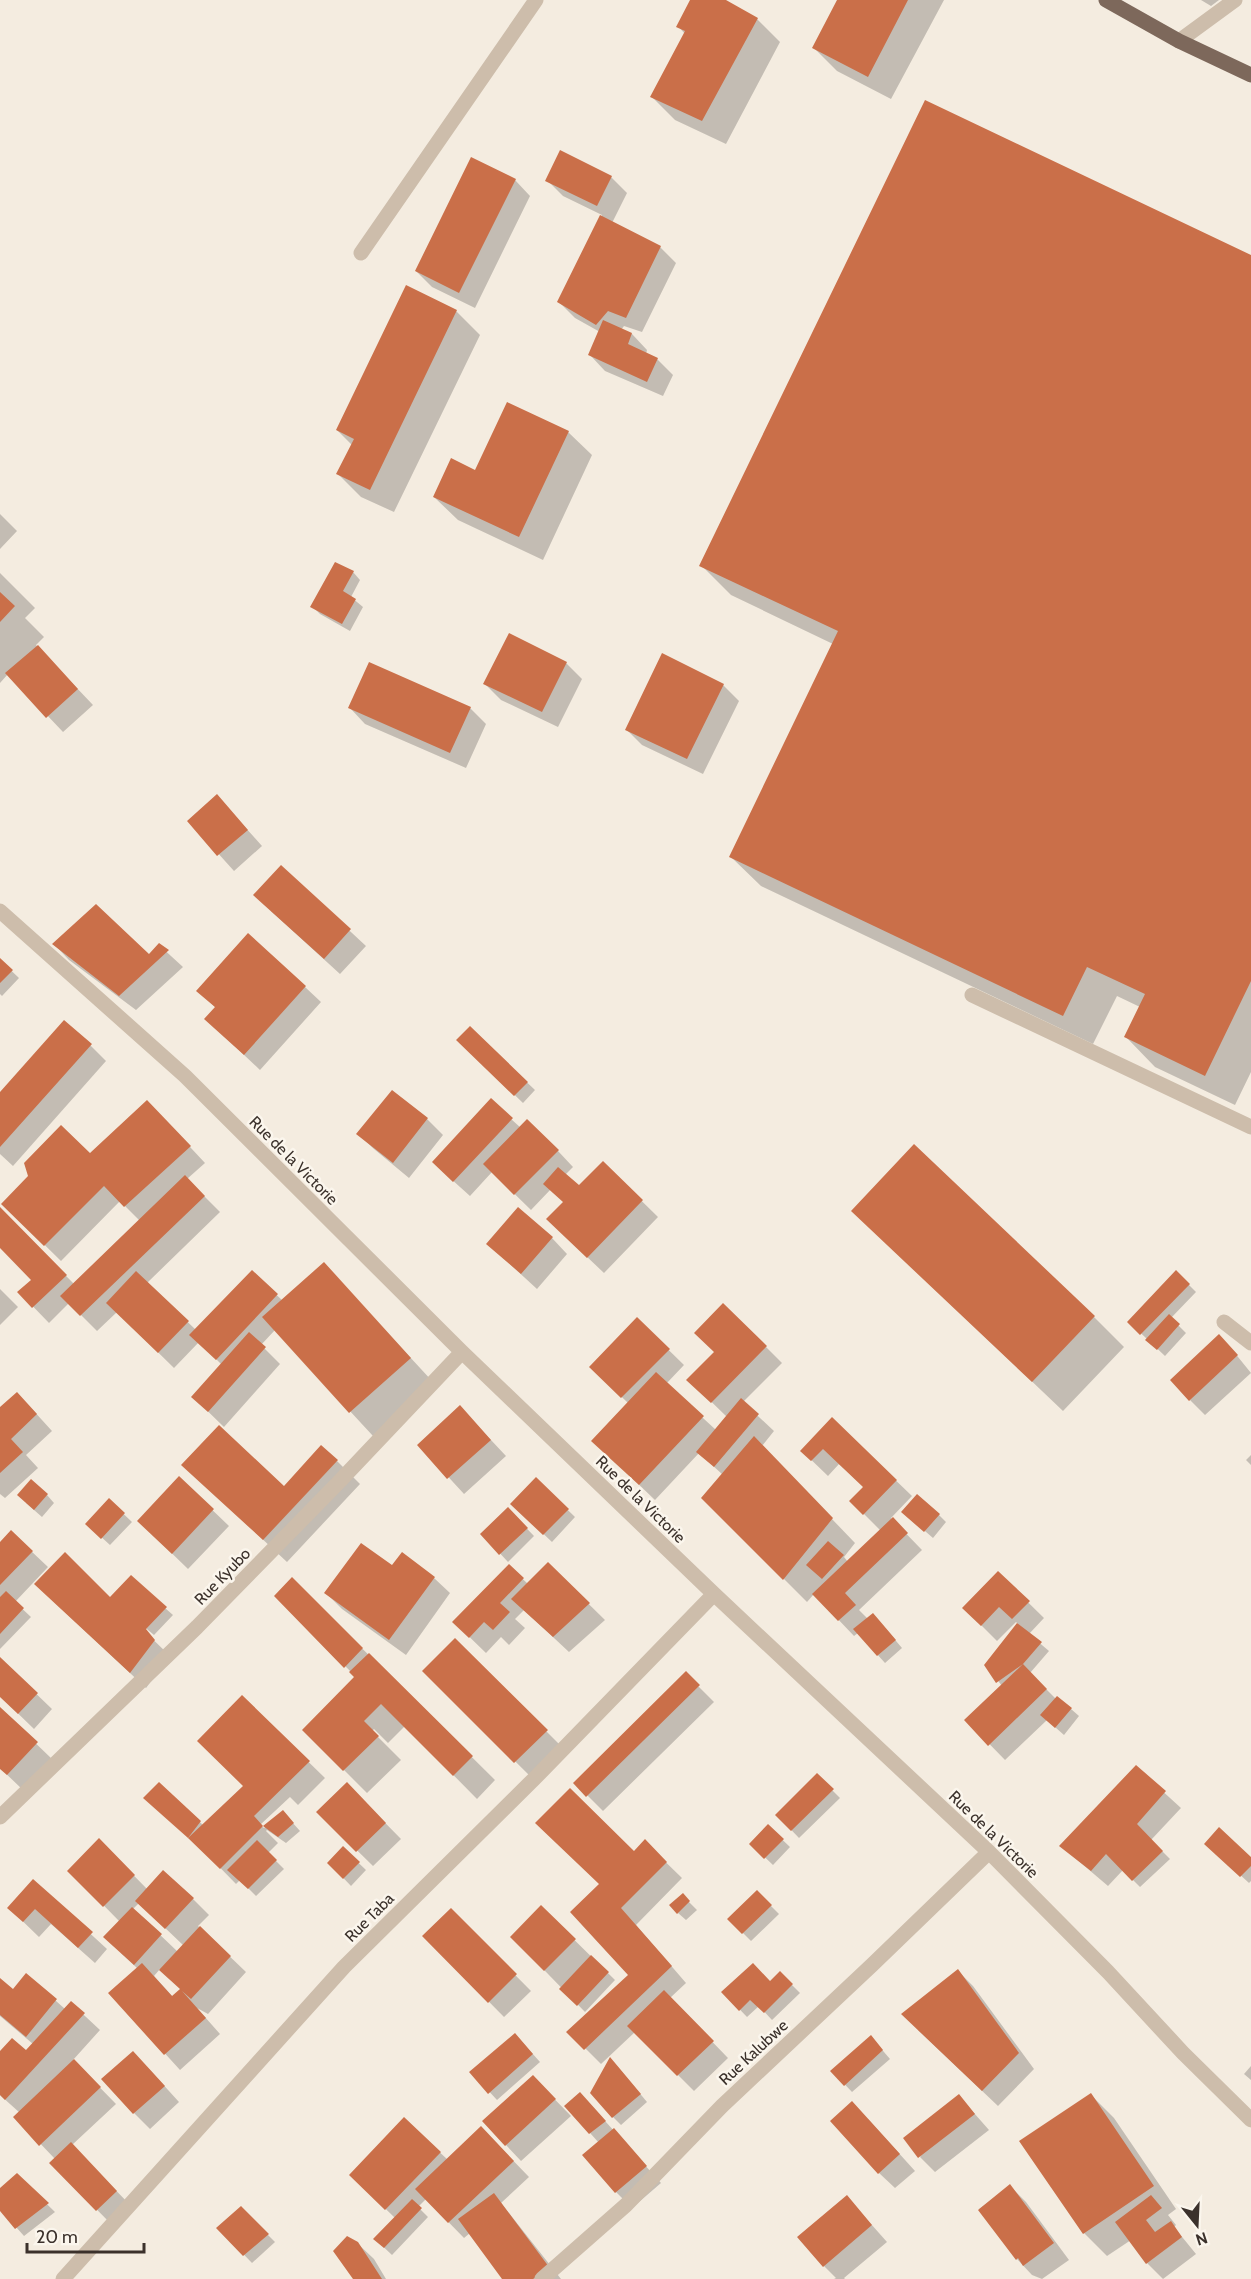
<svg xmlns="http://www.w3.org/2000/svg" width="1251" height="2279" font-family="Cabin,sans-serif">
	<rect width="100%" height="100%" fill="#f4ece0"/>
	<path fill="#0003" fill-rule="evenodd" d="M692,0H723L757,19L780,42L726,144L675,120L652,97L685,34L678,26Z
		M839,0H944L891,99L837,71L814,48Z
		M1201,0H1219L1211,6Z
		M611,177L627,193L612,223L660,247L676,263L642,332L624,326L621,330L632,334L647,350L646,354L657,359L673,375L663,396L605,371L590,355L600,332L575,318L559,302L602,215L563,196L547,180Z
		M515,180L530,196L475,308L432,287L416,271Z
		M1251,256V1072L1235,1105L1155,1067L1126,1037L1140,1007L1117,996L1093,1044L761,886L731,857L833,644L731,595L701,565Z
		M406,287L456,311L480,335L394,512L361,497L338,474L352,445L337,430Z
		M568,432L592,455L543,560L458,520L434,497L476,471Z
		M0,514L17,531L0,549Z
		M353,572L360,580L351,597L363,607L350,631L320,614L312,606Z
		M0,573L35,608L25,618L44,637L36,645L93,705L63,732L8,674L0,683Z
		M566,663L582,679L558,727L501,700L485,684Z
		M723,685L739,701L703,774L642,745L626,729Z
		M350,708H470L486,724L466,768L365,724Z
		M217,796L262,846L234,871L189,821Z
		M281,867L366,946L340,974L271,911Z
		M54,944L149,956L159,945L183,967L136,1010L69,960Z
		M0,960L19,978L2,996L0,994Z
		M305,987L321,1002L260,1070L206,1019L216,1008L198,991Z
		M470,1028L535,1090L523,1103L458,1040Z
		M90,1045L106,1061L13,1166L0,1154V1095Z
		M392,1092L427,1119L443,1135L409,1178L374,1149L358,1134Z
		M163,1118L205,1163L187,1179L220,1212L147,1283L196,1330L252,1272L283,1301L324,1264L433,1382L373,1436L275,1330L261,1345L280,1364L224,1427L193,1397L222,1365L199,1342L174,1368L117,1312L97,1331L69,1303L49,1323L19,1292L33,1280L0,1246V1209L74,1284L140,1221L120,1201L61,1261L3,1204L90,1155Z
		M511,1119L521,1128L558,1151L573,1167L565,1175L579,1187L603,1163L658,1217L604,1273L564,1235L565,1202L551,1189L531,1210L492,1172L470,1196L450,1178Z
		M552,1238L567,1254L537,1289L488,1244Z
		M883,1240L1094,1317L1124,1347L1063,1411Z
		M1176,1272L1196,1292L1171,1318L1186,1333L1165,1356L1129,1322Z
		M0,1289L18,1307L0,1325Z
		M637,1319L684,1365L666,1384L716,1430L727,1417L689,1380L766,1347L782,1363L743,1402L774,1431L762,1446L855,1543L844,1557L848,1562L881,1531L851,1501L865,1488L839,1464L828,1476L802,1451L832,1419L912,1496L891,1518L922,1550L859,1610L868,1619L880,1622L902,1648L885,1663L858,1633L854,1636L814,1594L807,1602L703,1498L723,1475L699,1453L655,1500L609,1456L628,1403L591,1367Z
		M1234,1352L1251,1373L1205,1415L1190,1400Z
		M460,1407L506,1456L464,1494L419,1445Z
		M0,1409H32L52,1431L26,1455L38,1468L5,1498L0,1494Z
		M1251,1455V1465L1246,1460Z
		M337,1461L360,1484L287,1562L183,1465L284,1488Z
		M179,1478L229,1526L188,1569L155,1537Z
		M536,1479L575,1517L552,1542L512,1504Z
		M47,1495L54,1503L42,1517L26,1503Z
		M109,1500L132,1522L110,1545L87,1524Z
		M508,1509L534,1536L508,1562L482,1534Z
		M939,1515L946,1522L933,1538L911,1519Z
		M11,1532L48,1567L15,1602L31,1617L0,1649V1544Z
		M548,1564L605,1620L569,1652L524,1610L515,1619L525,1628L509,1645L501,1637L486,1653L454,1622L509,1566L528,1584Z
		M392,1567L434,1578L450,1593L406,1655L342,1609L326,1593Z
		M998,1573L1044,1618L1029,1634L1049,1651L1030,1673L1056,1699L1071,1709L1079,1716L1064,1735L1047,1720L1005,1760L966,1720L1002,1686L986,1665L1018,1624L1016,1622L997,1641L964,1608Z
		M292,1579L495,1780L477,1799L405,1726L388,1743L374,1729L372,1731L401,1760L367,1793L304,1730L356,1677L276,1596Z
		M111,1599L165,1608L173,1615L154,1635L135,1619L134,1621L170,1656L146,1688L52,1600Z
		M455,1640L562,1747L531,1777L424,1671Z
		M0,1659L52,1709L34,1729L0,1696Z
		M686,1674L714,1702L603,1811L575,1783Z
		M242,1697L325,1778L298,1805L290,1797L260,1825L264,1828L283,1812L300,1831L286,1843L267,1830L266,1831L278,1843L268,1853L284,1869L256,1896L240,1880L236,1884L197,1844L153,1806L159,1784L203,1825L244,1786Z
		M0,1709L52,1759L23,1790L0,1768Z
		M1136,1767L1181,1808L1151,1840L1170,1859L1140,1887L1123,1870L1108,1886L1061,1846Z
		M817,1775L840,1798L799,1838L777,1815Z
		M347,1784L401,1839L373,1866L318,1812Z
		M768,1826L790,1847L773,1865L751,1844Z
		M99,1840L148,1890L193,1899L209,1915L198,1926L246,1972L208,2014L197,2008L220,2034L180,2070L110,1993L138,1969L121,1953L120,1922L69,1870ZM139,1903L184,1946L178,1952L133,1909ZM160,1969L181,1989L173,1997L154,1976Z
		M645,1842L682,1878L636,1925L686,1983L670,1998L728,2058L694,2091L635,2032L601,2064L569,2032L630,1975L572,1912Z
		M343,1848L366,1870L351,1886L329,1863Z
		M1214,1851L1251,1859V1881L1249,1883Z
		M33,1881L107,1949L95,1963L51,1924L39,1937L9,1908Z
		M757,1892L779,1914L751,1941L729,1919Z
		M683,1896L697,1910L686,1920L678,1913Z
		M541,1907L615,1980L585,2012L512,1937Z
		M451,1910L531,1991L504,2017L424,1936Z
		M958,1971L973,1986L1034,2069L998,2106L918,2030Z
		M780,1973L800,1993L772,2020L759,2006L747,2017L723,1992L770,1983Z
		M27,1975L65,2009L71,2003L100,2030L73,2060L116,2104L72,2145L132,2207L113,2226L51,2163L55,2159L15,2117L20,2113L0,2095V2053L26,2052L33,2044L0,2016V1980L13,1991Z
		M522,2042L540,2062L497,2100L471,2072Z
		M878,2045L890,2059L852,2092L832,2071Z
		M617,2066L647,2102L621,2125L613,2117Z
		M1251,2066V2080L1244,2074Z
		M149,2069L179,2102L150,2129L134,2113Z
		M533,2077L571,2116L521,2161L506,2145Z
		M1091,2095L1114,2118L1176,2209L1168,2215L1176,2225L1174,2227L1196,2254L1163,2279L1147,2263L1131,2240L1107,2256L1084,2233Z
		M959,2096L989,2130L935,2172L920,2157Z
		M587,2101L661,2183L632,2208L616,2192L599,2143L566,2106Z
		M404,2119L448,2160L497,2144L529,2177L501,2203L561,2279H504L470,2233L464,2238L426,2199L418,2207L428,2217L392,2255L375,2239L395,2218L351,2175Z
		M868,2119L915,2171L895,2188L879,2173Z
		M17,2175L55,2212L24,2236L0,2209V2190Z
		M1010,2186L1026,2202L1069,2260L1042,2279L1032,2275L1017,2259L979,2209Z
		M847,2197L887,2242L844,2278L845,2279H834L836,2278L824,2266Z
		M241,2208L275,2242L252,2263L218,2228Z
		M357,2243L374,2259L386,2279H355Z"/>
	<path fill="#ca6f49" d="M690,0H726L758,18L702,121L650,97L685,31L676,27Z
		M837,0H908L868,77L812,48Z
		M925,100L1251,255V981L1205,1076L1124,1037L1145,994L1087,967L1063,1016L729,857L838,631L699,566Z
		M560,150L612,176L597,206L545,181Z
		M471,157L516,179L459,293L415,271Z
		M600,215L661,246L626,318L608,311L596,325L557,302Z
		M406,285L457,310L370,490L336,474L354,439L336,430Z
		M603,320L632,333L628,344L658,358L647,382L588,355Z
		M507,402L569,431L519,537L433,497L451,458L475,470Z
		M335,562L354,571L343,591L356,599L342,624L310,607Z
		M0,592L15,606L0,622Z
		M509,633L567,662L542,712L483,684Z
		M38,645L78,689L46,718L5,673Z
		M662,653L724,684L687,759L625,730Z
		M369,662L471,707L450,753L348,708Z
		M217,794L248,830L217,856L187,821Z
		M281,865L351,929L324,959L253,895Z
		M96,904L149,954L159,943L169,950L119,996L52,944Z
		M248,933L306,986L244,1055L204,1019L215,1007L196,991Z
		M0,958L13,970L0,983Z
		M64,1020L92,1044L0,1147V1092Z
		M470,1026L528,1082L514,1096L456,1040Z
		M392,1090L428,1118L393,1163L356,1134Z
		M491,1098L513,1118L453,1182L432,1162Z
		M147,1100L191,1146L124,1207L104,1186L44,1246L1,1204L28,1176L24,1163L61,1125L90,1153Z
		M527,1119L559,1150L514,1195L483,1164Z
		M914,1144L1095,1316L1032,1382L851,1211Z
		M603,1161L643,1200L587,1258L546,1219L563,1202L543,1184L558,1167L579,1185Z
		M185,1175L205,1196L80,1316L60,1296Z
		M0,1207L67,1275L32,1308L17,1292L31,1280L0,1248Z
		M518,1207L553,1237L521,1274L486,1244Z
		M324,1262L411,1358L349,1413L262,1317Z
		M252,1270L278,1294L216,1360L189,1335Z
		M1176,1270L1190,1284L1140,1335L1127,1322Z
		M136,1271L189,1321L158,1353L106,1303Z
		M723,1303L767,1346L711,1403L686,1380L714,1352L694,1333Z
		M1169,1314L1180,1324L1157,1350L1145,1340Z
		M637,1317L670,1349L621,1398L589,1367Z
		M249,1332L266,1347L208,1412L191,1397Z
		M1219,1334L1238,1355L1189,1401L1170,1380Z
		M656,1372L704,1416L639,1485L591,1441Z
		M17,1392L37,1414L11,1439L23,1452L0,1473V1407Z
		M741,1398L759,1414L714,1467L696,1452Z
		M460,1405L491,1440L447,1479L417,1445Z
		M832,1417L897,1480L863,1515L849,1501L863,1487L823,1449L811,1461L800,1451Z
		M219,1425L284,1486L321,1445L338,1460L263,1540L181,1465Z
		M754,1436L833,1518L783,1580L701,1498Z
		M179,1476L214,1509L172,1554L137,1521Z
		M536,1477L569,1509L543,1535L510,1504Z
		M31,1479L48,1494L34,1510L17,1495Z
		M917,1494L940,1514L924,1532L901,1512Z
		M109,1498L125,1513L101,1539L85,1524Z
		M508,1507L528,1528L499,1555L480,1534Z
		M893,1517L908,1533L845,1593L856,1605L838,1621L812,1594Z
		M11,1530L33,1551L0,1585V1542Z
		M828,1541L844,1555L822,1579L806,1565Z
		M361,1543L392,1565L402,1552L435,1577L389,1640L324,1593Z
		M65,1552L110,1597L131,1575L167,1607L146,1629L155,1640L130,1673L34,1584Z
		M548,1562L590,1603L553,1637L511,1599Z
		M509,1564L524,1578L500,1603L510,1612L493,1630L484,1622L469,1638L452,1622Z
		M998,1571L1030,1601L1012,1619L999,1607L981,1626L962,1608Z
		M292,1577L363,1648L344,1668L274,1596Z
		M6,1591L24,1608L0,1634V1597Z
		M873,1613L896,1640L877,1656L853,1629Z
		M1017,1623L1042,1642L1023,1664L996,1683L984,1665Z
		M455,1638L548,1730L514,1763L422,1671Z
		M369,1653L473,1756L453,1776L381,1704L364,1721L379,1736L343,1771L302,1730L354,1677L349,1672Z
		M0,1657L38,1693L18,1714L0,1697Z
		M1023,1664L1047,1689L988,1746L964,1720Z
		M686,1671L700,1685L586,1797L573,1783Z
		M242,1695L310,1761L254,1816L263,1826L283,1810L294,1823L278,1837L263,1826L220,1869L188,1838L143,1798L159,1782L201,1821L188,1838L243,1786L197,1741Z
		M1057,1696L1072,1708L1055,1728L1040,1715Z
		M0,1707L38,1742L7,1775L0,1769Z
		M1136,1765L1166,1791L1137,1824L1163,1851L1132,1881L1106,1854L1091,1871L1059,1846Z
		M817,1773L834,1789L791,1831L775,1815Z
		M347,1782L386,1823L356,1852L316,1812Z
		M570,1788L634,1851L645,1839L667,1862L621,1908L672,1966L584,2050L566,2032L628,1975L570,1912L599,1884L535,1823Z
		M768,1824L784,1839L764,1859L749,1844Z
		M1219,1827L1251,1857V1866L1240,1877L1204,1844Z
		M99,1838L135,1875L103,1907L67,1871Z
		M257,1840L277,1860L248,1889L227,1870Z
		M343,1846L360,1862L343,1879L327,1863Z
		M163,1870L194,1898L165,1929L135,1901Z
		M33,1879L93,1932L78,1948L35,1909L23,1922L7,1908Z
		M757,1890L772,1905L742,1934L727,1919Z
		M683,1893L690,1901L677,1914L669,1905Z
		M541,1905L576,1939L544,1971L510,1937Z
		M132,1907L162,1934L134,1965L103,1937Z
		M451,1908L517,1974L488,2003L422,1936Z
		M200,1926L231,1956L191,1999L182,1991L206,2018L164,2055L108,1993L142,1963L172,1996L180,1989L159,1970Z
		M591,1955L609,1972L577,2006L559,1989Z
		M753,1963L770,1981L780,1971L793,1984L764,2013L750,2000L739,2011L721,1992Z
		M958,1969L1019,2053L982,2091L901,2014Z
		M26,1973L57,1999L26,2037L0,2015V1978L13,1989Z
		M664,1990L714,2041L677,2076L627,2026Z
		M71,2001L85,2013L5,2100L0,2095V2051L12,2038L26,2050Z
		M515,2033L533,2054L488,2094L469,2072Z
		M871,2035L883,2050L844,2086L830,2071Z
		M133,2051L165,2086L133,2114L101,2079Z
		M610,2057L641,2094L612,2118L590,2093Z
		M74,2059L101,2087L39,2146L13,2117Z
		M533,2075L556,2099L505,2146L482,2121Z
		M580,2092L606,2121L589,2134L564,2106Z
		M1091,2093L1154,2186L1083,2234L1019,2141Z
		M959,2094L975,2114L918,2158L903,2138Z
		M852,2101L900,2154L878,2174L830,2121Z
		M404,2117L441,2152L385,2210L349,2175Z
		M481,2126L514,2161L448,2223L415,2189Z
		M614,2128L647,2166L615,2193L582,2155Z
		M71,2142L117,2191L96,2211L49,2163Z
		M17,2173L49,2203L15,2229L0,2211V2188Z
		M1010,2184L1054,2243L1023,2266L1018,2258L1016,2260L978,2210Z
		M494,2193L549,2267L533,2279H502L458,2219Z
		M847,2195L872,2225L823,2267L797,2237Z
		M1151,2195L1162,2208L1146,2220L1155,2232L1171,2221L1182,2237L1146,2264L1115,2222Z
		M412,2199L422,2208L384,2248L373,2239Z
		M241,2206L269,2234L243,2256L216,2228Z
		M347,2236L358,2242L382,2279H353L333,2251Z"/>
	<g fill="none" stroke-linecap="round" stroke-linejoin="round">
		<path stroke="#cdbdab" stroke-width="15" d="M1179,41L1235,0
			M361,253L536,0
			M0,911L185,1076L462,1352L714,1594L989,1852L1108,1972L1183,2053L1251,2120
			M972,995L1251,1127
			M1224,1322L1251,1343
			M0,1817L197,1627L337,1484L462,1352
			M63,2279L344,1967L534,1779L714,1594
			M542,2279L626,2205L722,2106L872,1965L989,1852"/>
		<path stroke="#7d685b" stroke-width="15" d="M1106,0L1179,41L1251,75"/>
	</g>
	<g text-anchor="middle" stroke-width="5" stroke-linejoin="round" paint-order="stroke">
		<g font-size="16" fill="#3b312b" stroke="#fbf6ed">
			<text transform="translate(294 1160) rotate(45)" y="6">Rue de la Victorie</text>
			<text transform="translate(641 1499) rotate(44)" y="6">Rue de la Victorie</text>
			<text transform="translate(222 1576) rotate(-46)" y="6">Rue Kyubo</text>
			<text transform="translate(994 1834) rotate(44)" y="6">Rue de la Victorie</text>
			<text transform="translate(369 1917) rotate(-45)" y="6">Rue Taba</text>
			<text transform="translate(753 2052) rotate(-43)" y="6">Rue Kalubwe</text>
		</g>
	</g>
	<g transform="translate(1197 2225) rotate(162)" stroke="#fbf6ed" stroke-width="4.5" paint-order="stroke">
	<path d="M0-4.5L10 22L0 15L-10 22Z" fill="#3b312b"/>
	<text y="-9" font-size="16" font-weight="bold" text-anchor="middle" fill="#3b312b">N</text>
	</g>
	<path d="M27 2243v9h117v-9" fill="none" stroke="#3b312b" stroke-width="3"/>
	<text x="36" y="2243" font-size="18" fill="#3b312b" stroke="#fbf6ed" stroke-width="4.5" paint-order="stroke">20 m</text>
</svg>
